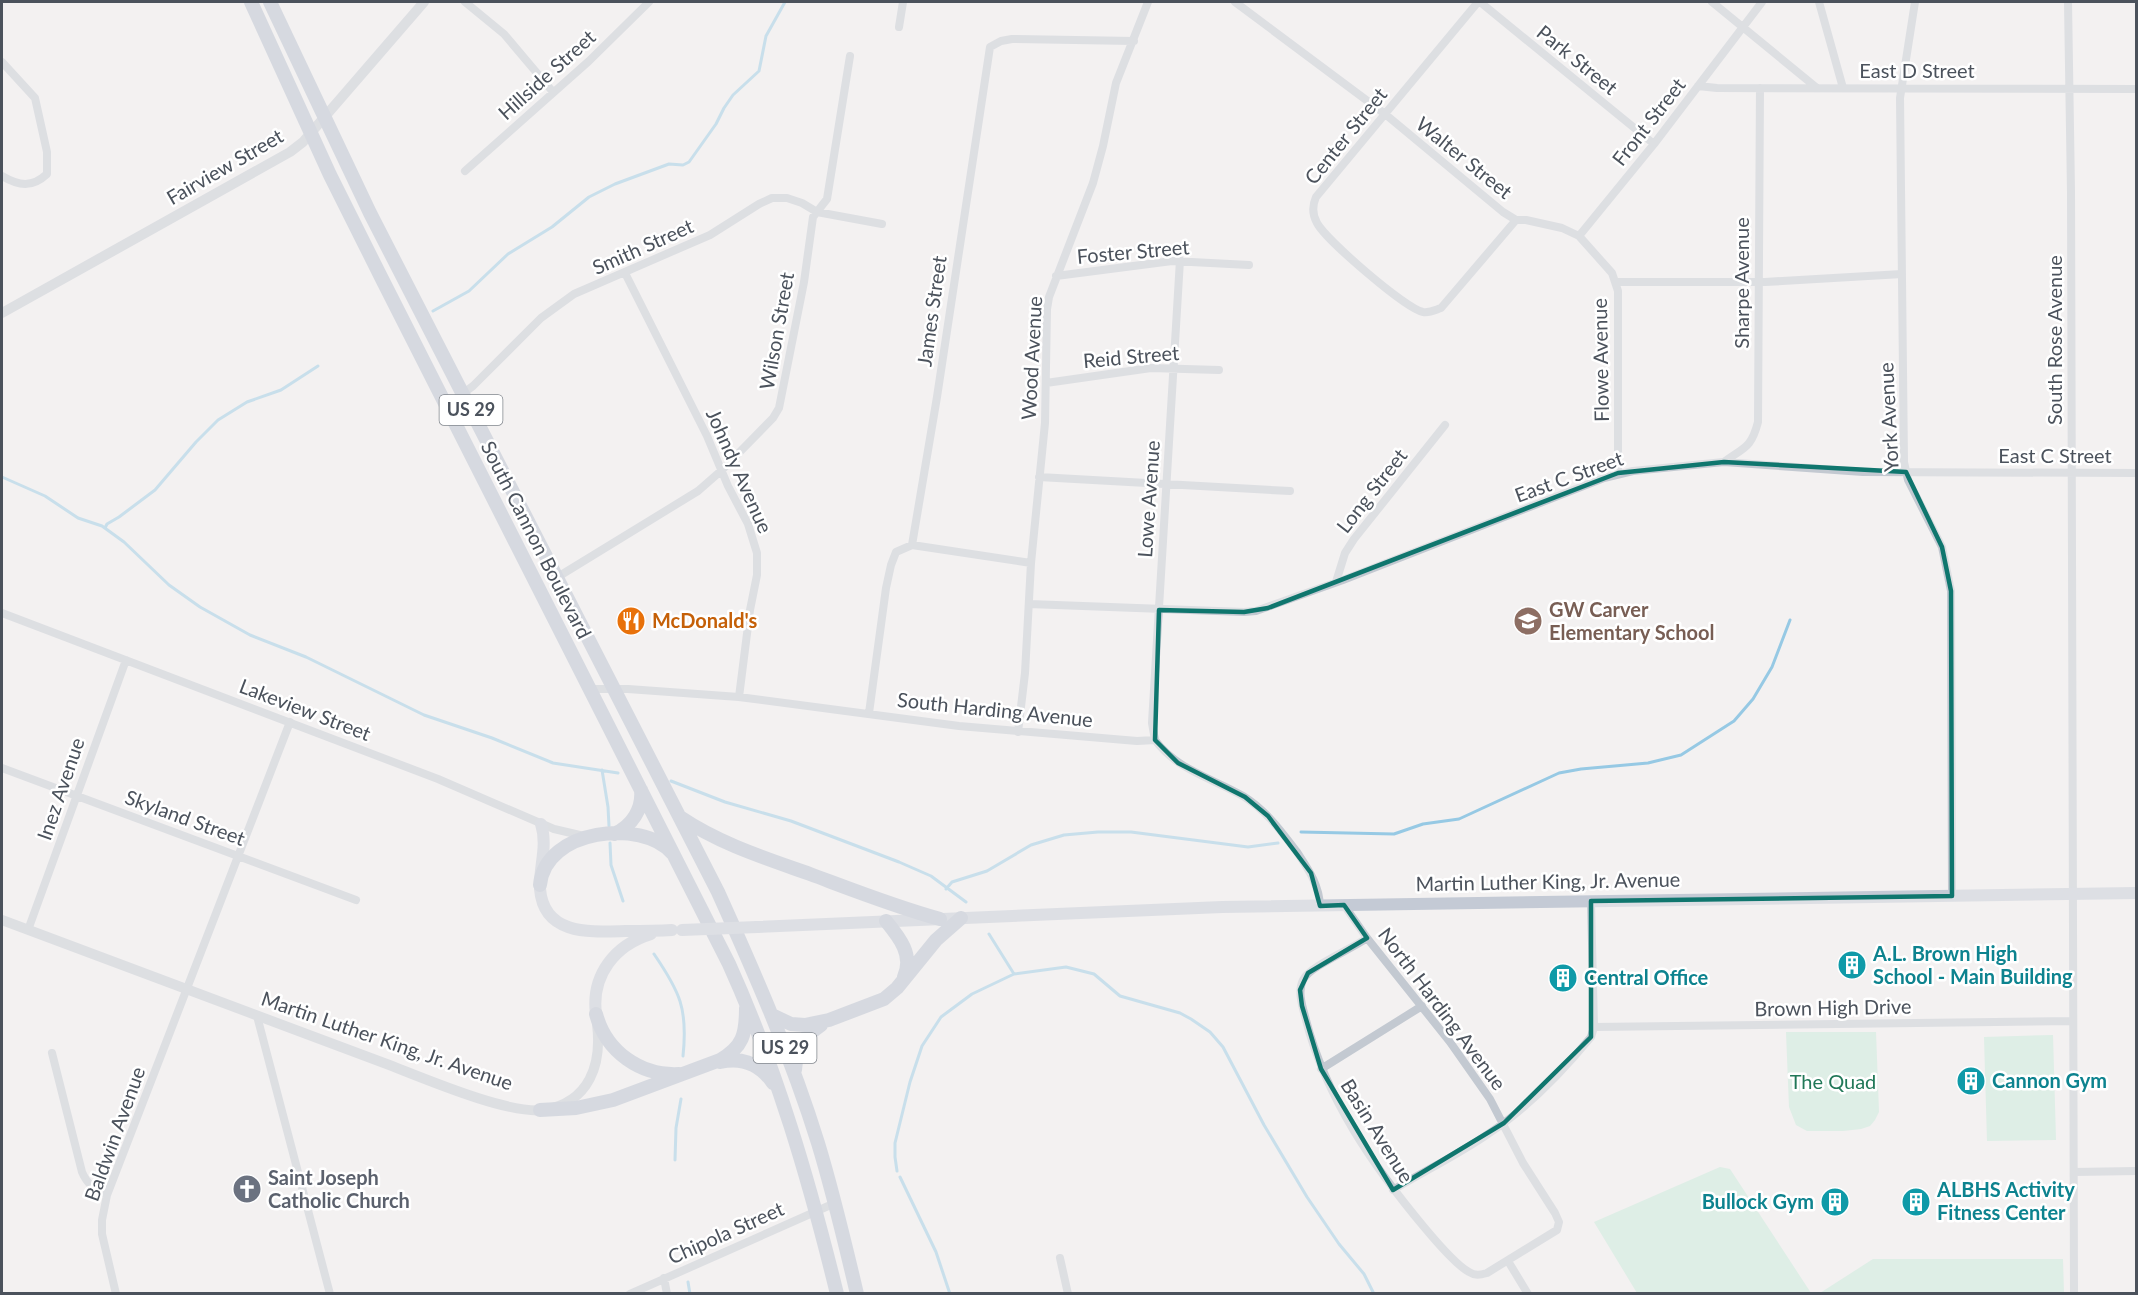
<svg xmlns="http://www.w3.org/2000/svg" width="2138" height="1295" font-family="Lato,sans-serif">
	<rect width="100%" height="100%" fill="#f3f1f1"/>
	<path fill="#c5ebd9" d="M1786,1032H1876L1879,1112L1875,1120L1870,1126L1861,1129L1843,1131H1807L1796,1125L1789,1107Z
		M2053,1035L2056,1140L1987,1141L1984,1037Z
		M1720,1167L1730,1169L1811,1293H1637L1594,1222Z
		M1873,1259H2063L2064,1293H1820Z"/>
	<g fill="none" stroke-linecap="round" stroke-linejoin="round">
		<path stroke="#96c9e4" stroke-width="3" d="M433,311L469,291L508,254L552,227L589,197L615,184L669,164L683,165L689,162L716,124L724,108L733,95L759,71L766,36L785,2
			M2,477L45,496L78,518L102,526L124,542L169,585L200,607L250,635L306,657L424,715L492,738L553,763L618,773
			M105,528L107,524L119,517L155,490L196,442L218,420L247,402L281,390L318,366
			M602,770L608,807L609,826
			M671,781L725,802L791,821L899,862L931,876L966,902
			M1301,832L1394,834L1423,824L1459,819L1559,773L1581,769L1648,763L1681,755L1734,721L1753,699L1772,667L1790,620
			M610,843L611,865L623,901
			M946,889L952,882L987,871L1031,845L1064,835L1098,832H1131L1248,847L1278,843
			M989,934L1014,974
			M654,954C680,992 688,1009 683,1056
			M675,1160L676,1128L681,1099
			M897,1171L895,1157V1143L910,1082L922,1046L941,1017L972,994L1014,974L1066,967L1094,974L1120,996L1180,1013L1191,1019L1210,1032L1223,1047L1264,1125L1307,1197L1339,1244L1364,1274L1374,1294
			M900,1177L936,1252L950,1294
			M688,1282L690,1294"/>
		<path stroke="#c3c9d1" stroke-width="8" d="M465,2L504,34L553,92
			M1235,2L1385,114L1503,212L1516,220H1526L1562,228L1579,236L1612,273L1618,291V473
			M1478,2L1316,197C1312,206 1312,214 1317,223C1326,240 1406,309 1423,312C1430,313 1435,310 1441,308L1516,220
			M1480,2L1654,144
			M1712,2L1817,88
			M1819,2L1843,88
			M1915,2L1900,98L1904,462L1908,480L1942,547L1951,591L1952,896
			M2068,2L2071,192L2074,1294
			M899,27L903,2
			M2,62L35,98L47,152V174C32,188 19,186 2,176
			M1698,86L1717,88L2136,89
			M465,171L589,61L649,2
			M1579,236L1654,144L1762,2
			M625,273L707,436L728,486L748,524L757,553V575L750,610L739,697
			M1056,276L1172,261L1249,265
			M1616,282H1765L1902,274
			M1046,383L1151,368L1219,370
			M446,406L473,386L541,318L574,294L710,235L759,204L772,198H787L802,203L817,212L882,224
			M1724,462C1744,447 1751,449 1758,422L1760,88
			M1039,477L1290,491
			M912,545L937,397L990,47L1001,41L1012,39L1134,41
			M556,578L698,491L722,470L773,418L779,408L804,282L813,217L827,199L850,56
			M1336,582L1345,553L1354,539L1445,425
			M1029,604L1244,612L1256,611L1343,580L1604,478L1633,471L1724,462L1863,472L2136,473
			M2,613L438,779L554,829L584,836
			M590,689H628L739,697L959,726L1137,741L1155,740C1177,770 1212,778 1243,796C1266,810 1281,831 1297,852C1308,869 1319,884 1320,906
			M869,713L886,588L891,565L896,552L912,545L1031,563
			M1018,732L1025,673L1031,563L1045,423L1047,309L1049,297L1093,183L1103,146L1116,83L1148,2
			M1155,740L1152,723L1180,260
			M2,768L356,900
			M1344,905L1367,938L1450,1042L1490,1099L1523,1163L1555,1213L1559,1222L1557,1230L1487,1273C1480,1275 1475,1276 1469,1272C1456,1265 1434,1239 1424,1227C1373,1166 1326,1098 1306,1020C1303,1008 1297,992 1303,980C1310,966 1352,949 1367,938
			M28,930L126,660
			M257,1016L330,1294
			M1594,1027L2073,1021
			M52,1053L82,1172C87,1184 95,1190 107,1195
			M1321,1069L1422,1006
			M2074,1172L2136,1171
			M1393,1190C1424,1171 1458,1155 1488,1134C1525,1110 1563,1071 1591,1037L1594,1027L1591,901
			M1060,1258L1068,1294
			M1508,1261L1528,1294
			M664,1278L667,1294
			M116,1294L102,1234V1220L107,1195L290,722
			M630,1294L835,1203"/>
		<path stroke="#c3c9d1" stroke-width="10" d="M2,313L290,152L303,142L424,2
			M2,920C129,968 256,1016 384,1063C421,1077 508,1115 544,1110C590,1102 602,1064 597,1024"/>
		<path stroke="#c4cad5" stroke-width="12" d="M541,824C548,846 539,867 540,889C544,936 591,932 625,931C641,931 656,931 672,930
			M757,927L1222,907L2136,893
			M596,1014C591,975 615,945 651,934"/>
		<path stroke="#b4bdcc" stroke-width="14" d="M251,2L330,175L381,277L729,964C777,1070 809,1180 837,1294
			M270,2L370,213L718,892C755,974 791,1056 818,1143C833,1192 845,1243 857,1294
			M680,817C720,844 765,858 810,874C853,890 896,907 940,919
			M614,834C632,826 643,809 641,790
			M540,885C545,829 642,818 672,853
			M886,921C899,937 914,955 904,977
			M596,1014C606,1052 641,1076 679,1074
			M772,1015L791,1024L805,1025L829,1020L884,999L897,988L936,940L961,918
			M720,1062C742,1057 760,1064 773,1083
			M795,1070C797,1046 801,1039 821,1025
			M540,1110L576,1108L613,1100L720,1060C743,1047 746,1034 746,1008"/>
		<path stroke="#c4cad5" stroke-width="12" d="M682,930L757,927"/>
	</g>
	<path d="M0 0H2138V1295H0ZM1724,462L1906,472L1942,547L1951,591L1952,896L1591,901V1037L1504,1123L1393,1190L1321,1069L1302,1006L1300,990L1308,973L1367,938L1344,905L1320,906L1311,873L1268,816L1245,797L1178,763L1155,740L1159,610L1244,612L1268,608L1618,473Z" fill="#f3f1f1" fill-opacity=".55" fill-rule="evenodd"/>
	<path fill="none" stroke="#0f766e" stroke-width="4.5" stroke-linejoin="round" d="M1724,462L1906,472L1942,547L1951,591L1952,896L1591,901V1037L1504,1123L1393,1190L1321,1069L1302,1006L1300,990L1308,973L1367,938L1344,905L1320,906L1311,873L1268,816L1245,797L1178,763L1155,740L1159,610L1244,612L1268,608L1618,473Z"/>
	<defs>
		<g id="restaurant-disc" transform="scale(1.5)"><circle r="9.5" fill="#e8710a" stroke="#fff"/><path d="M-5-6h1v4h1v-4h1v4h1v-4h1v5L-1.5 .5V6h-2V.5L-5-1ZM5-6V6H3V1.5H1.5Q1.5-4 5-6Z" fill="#fff"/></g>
		<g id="school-disc" transform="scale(1.5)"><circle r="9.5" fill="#8d6e63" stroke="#fff"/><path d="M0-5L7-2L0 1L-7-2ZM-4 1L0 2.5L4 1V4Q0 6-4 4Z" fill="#fff"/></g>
		<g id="building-disc" transform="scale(1.5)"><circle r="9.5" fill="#0f9aa8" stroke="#fff"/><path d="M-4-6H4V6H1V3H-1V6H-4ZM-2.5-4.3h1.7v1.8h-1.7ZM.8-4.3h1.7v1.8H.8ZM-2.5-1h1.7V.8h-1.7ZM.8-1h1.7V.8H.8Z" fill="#fff"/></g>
		<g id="church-disc" transform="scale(1.5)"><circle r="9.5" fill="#6b7280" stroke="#fff"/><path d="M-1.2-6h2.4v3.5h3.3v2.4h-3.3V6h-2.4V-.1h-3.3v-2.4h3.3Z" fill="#fff"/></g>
	</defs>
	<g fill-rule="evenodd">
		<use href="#restaurant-disc" x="631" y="621"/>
		<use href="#school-disc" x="1528" y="621"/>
		<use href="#building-disc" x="1852" y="965"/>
		<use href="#building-disc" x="1563" y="978"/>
		<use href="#building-disc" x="1971" y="1081"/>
		<use href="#church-disc" x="247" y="1189"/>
		<use href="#building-disc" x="1835" y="1202"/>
		<use href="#building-disc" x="1916" y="1202"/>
	</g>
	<g text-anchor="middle" stroke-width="5" stroke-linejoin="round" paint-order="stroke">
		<g fill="#fff" stroke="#81868d" stroke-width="1.5">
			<rect x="439.5" y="395" width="63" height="30" rx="4.5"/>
			<rect x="753.5" y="1033" width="63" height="30" rx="4.5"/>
		</g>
		<g font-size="18" font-weight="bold" fill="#4b525c">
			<text x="471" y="416">US 29</text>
			<text x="785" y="1054">US 29</text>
		</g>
		<g font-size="20" fill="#4b525c" stroke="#fff">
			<text transform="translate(1577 60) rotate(39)" y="7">Park Street</text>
			<text x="1917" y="78">East D Street</text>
			<text transform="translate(547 75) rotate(-42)" y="7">Hillside Street</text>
			<text transform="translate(1649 122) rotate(-52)" y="7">Front Street</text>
			<text transform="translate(1346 136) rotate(-51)" y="7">Center Street</text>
			<text transform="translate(1464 158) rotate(39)" y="7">Walter Street</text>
			<text transform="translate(225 167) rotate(-30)" y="7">Fairview Street</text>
			<text transform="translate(643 247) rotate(-24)" y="7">Smith Street</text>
			<text transform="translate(1133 252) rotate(-5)" y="7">Foster Street</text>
			<text transform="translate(1742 283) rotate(-90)" y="7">Sharpe Avenue</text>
			<text transform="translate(932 311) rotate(-82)" y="7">James Street</text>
			<text transform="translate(777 331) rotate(-80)" y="7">Wilson Street</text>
			<text transform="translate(2055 340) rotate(-90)" y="7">South Rose Avenue</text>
			<text transform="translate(1131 357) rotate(-5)" y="7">Reid Street</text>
			<text transform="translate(1032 358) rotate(-87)" y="7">Wood Avenue</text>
			<text transform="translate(1601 360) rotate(-91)" y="7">Flowe Avenue</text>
			<text transform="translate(1889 417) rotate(-93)" y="7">York Avenue</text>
			<text x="2055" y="463">East C Street</text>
			<text transform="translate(739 471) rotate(66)" y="7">Johndy Avenue</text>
			<text transform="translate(1569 477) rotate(-20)" y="7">East C Street</text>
			<text transform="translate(1372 491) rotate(-52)" y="7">Long Street</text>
			<text transform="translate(1149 499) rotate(-86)" y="7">Lowe Avenue</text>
			<text transform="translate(536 540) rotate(63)" y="7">South Cannon Boulevard</text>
			<text transform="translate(305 710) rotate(21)" y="7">Lakeview Street</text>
			<text transform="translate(995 710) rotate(6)" y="7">South Harding Avenue</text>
			<text transform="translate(61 789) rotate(-71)" y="7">Inez Avenue</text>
			<text transform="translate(185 818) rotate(20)" y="7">Skyland Street</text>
			<text transform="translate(1548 882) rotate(-1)" y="7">Martin Luther King, Jr. Avenue</text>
			<text transform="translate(1833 1008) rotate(-1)" y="7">Brown High Drive</text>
			<text transform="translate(1442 1009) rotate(53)" y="7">North Harding Avenue</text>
			<text transform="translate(387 1041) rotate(19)" y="7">Martin Luther King, Jr. Avenue</text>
			<text transform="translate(1377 1131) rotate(58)" y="7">Basin Avenue</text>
			<text transform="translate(115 1134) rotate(-70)" y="7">Baldwin Avenue</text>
			<text transform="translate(726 1233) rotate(-24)" y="7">Chipola Street</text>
		</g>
		<g font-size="20" font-weight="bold" fill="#785e54" stroke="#fff" text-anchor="start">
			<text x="1549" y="617">GW Carver<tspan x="1549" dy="23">Elementary School</tspan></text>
		</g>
		<g font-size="20" font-weight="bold" fill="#c56008" stroke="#fff" text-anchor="start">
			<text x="652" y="628">McDonald's</text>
		</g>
		<g font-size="20" font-weight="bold" fill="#0d838f" stroke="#fff" text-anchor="start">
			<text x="1873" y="961">A.L. Brown High<tspan x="1873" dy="23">School - Main Building</tspan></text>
			<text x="1584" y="985">Central Office</text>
			<text x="1992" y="1088">Cannon Gym</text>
			<text x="1937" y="1197">ALBHS Activity<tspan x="1937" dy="23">Fitness Center</tspan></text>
			<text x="1814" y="1209" text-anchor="end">Bullock Gym</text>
		</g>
		<g font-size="20" fill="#217858" stroke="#fff">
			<text x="1833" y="1089">The Quad</text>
		</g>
		<g font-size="20" font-weight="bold" fill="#5b616d" stroke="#fff" text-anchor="start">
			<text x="268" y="1185">Saint Joseph<tspan x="268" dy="23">Catholic Church</tspan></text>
		</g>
	</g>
	<rect width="2138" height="1295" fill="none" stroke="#4b525c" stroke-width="6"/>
</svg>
